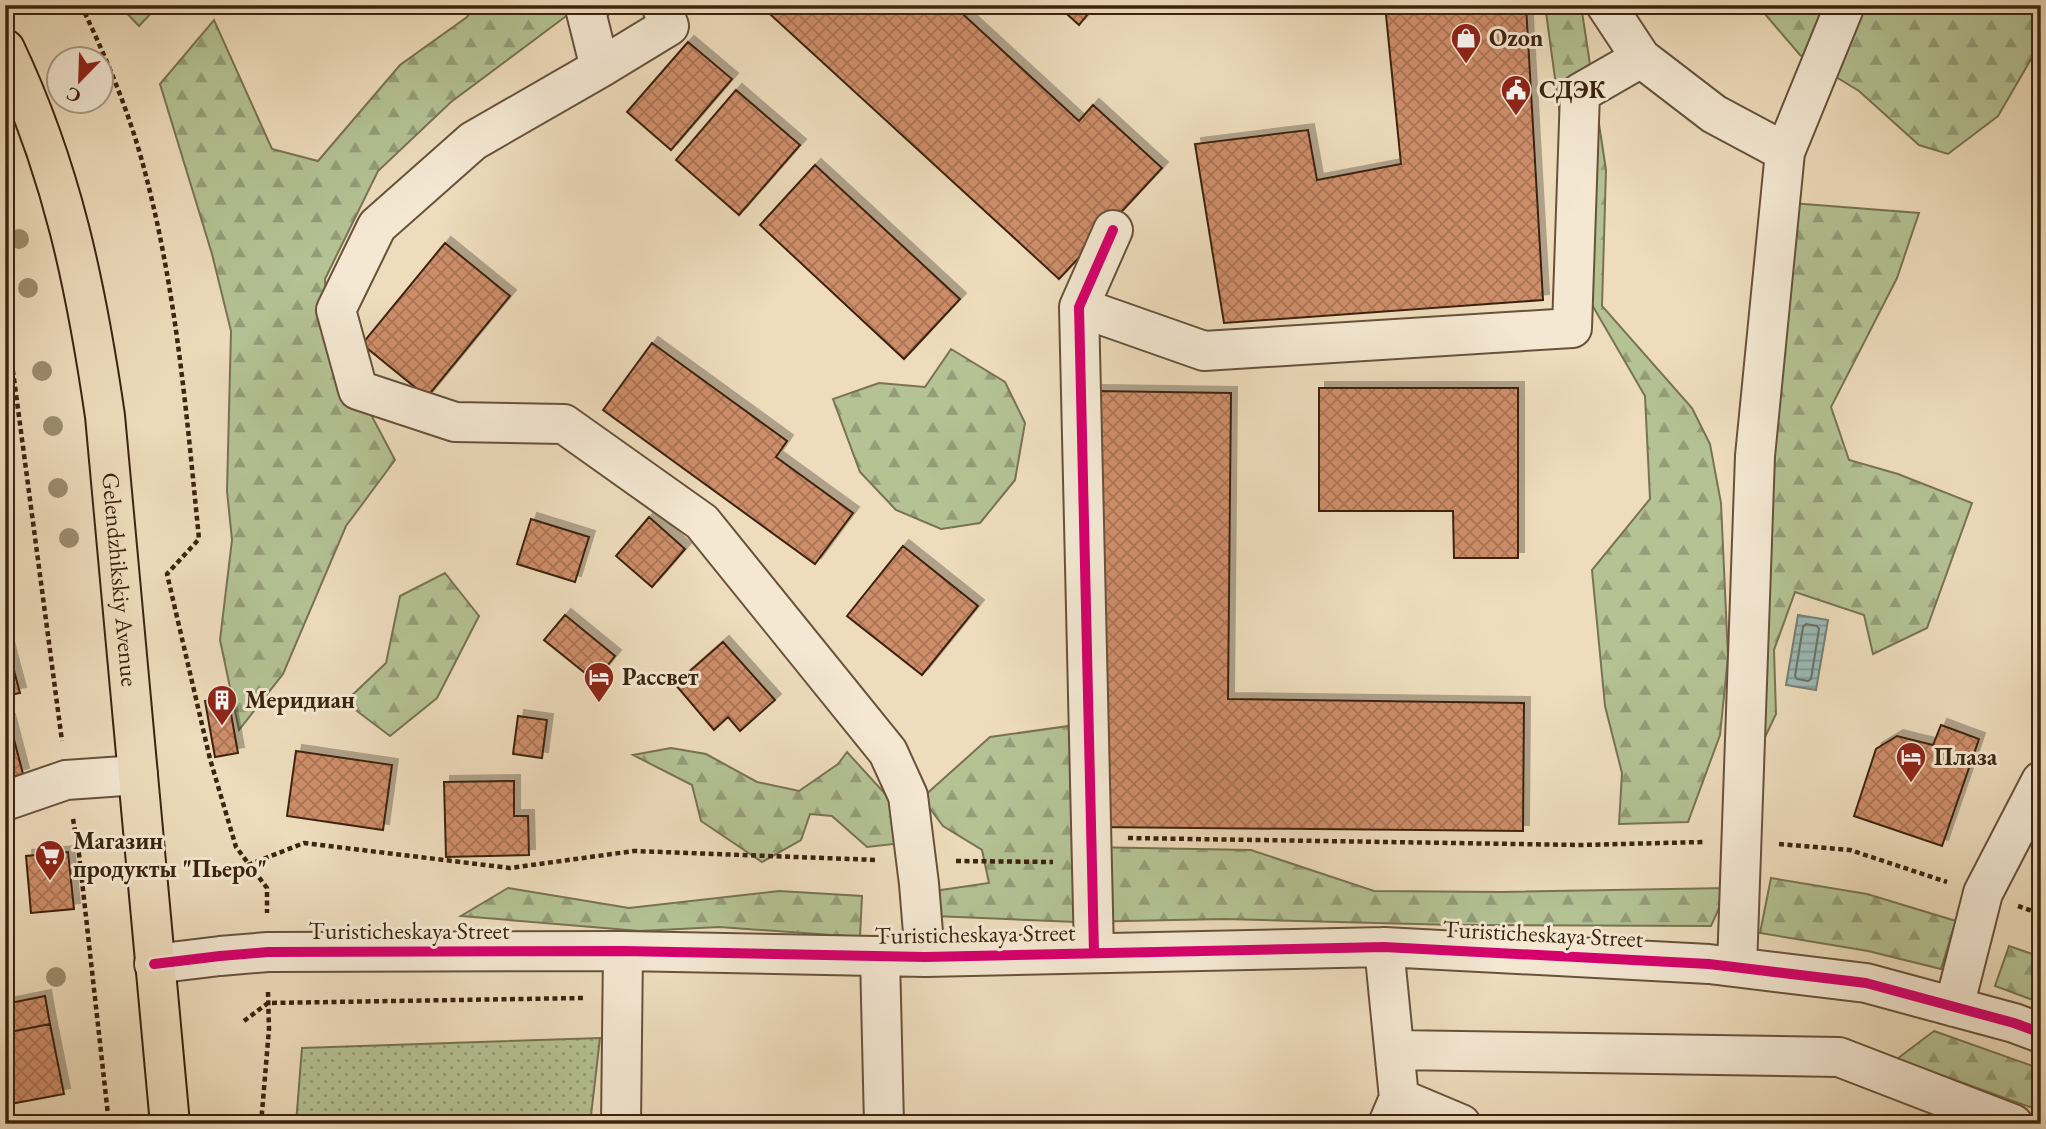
<svg xmlns="http://www.w3.org/2000/svg" width="2046" height="1129" font-family="'EB Garamond',serif">
	<defs>
		<pattern id="green-dots" width="8" height="8" patternUnits="userSpaceOnUse" patternTransform="scale(1.75)"><rect width="8" height="8" fill="#b4c294"/><path d="M2 2h.1M6 6h.1" fill="none" stroke="#949d77" stroke-width="1.8" stroke-linecap="round"/></pattern>
		<pattern id="forest-firs" width="22" height="20" patternUnits="userSpaceOnUse" patternTransform="scale(1.75)"><rect width="22" height="20" fill="#b4c294"/><path d="M5 1l3.5 6h-7zM16 11l3.5 6h-7z" fill="#949d77"/></pattern>
		<pattern id="water-rules" width="6" height="5" patternUnits="userSpaceOnUse" patternTransform="scale(1.75)"><rect width="6" height="5" fill="#9bbab7"/><path d="M0 2.5h6" fill="none" stroke="#809793"/></pattern>
		<pattern id="building-cross-hatch" width="8" height="8" patternUnits="userSpaceOnUse" patternTransform="scale(1.75)"><rect width="8" height="8" fill="#cf8e6b"/><path d="M0 0l8 8M0 8l8-8" fill="none" stroke="#a97456"/></pattern>
		<filter id="shadow"><feDropShadow dx="6" dy="-6" stdDeviation="0" flood-color="#0004"/></filter>
	</defs>
	<rect width="100%" height="100%" fill="#eedcbc"/>
	<filter id="stains"><feTurbulence type="fractalNoise" baseFrequency=".00286" numOctaves="4"/><feColorMatrix values="0 0 0 0 .2 0 0 0 0 .09 0 0 0 0 .02 0 0 0 .5 -.17"/></filter>
	<radialGradient id="worn" r=".72"><stop offset=".6" stop-color="#630" stop-opacity="0"/><stop offset="1" stop-color="#630" stop-opacity=".3"/></radialGradient>
	<path fill="url(#green-dots)" stroke="#787352" stroke-width="2" d="M600,1038L590,1124H296L302,1048Z"/>
	<path fill="url(#forest-firs)" stroke="#787352" stroke-width="2" d="M119,5H159L139,26Z
		M474,5H572L569,14L451,102L378,171L325,279L329,353L358,390L395,460L346,526L283,674L239,730L220,640L232,540L227,491L231,331L212,254L160,84L214,20L272,149L318,161L400,65L467,17Z
		M1545,5H1581L1606,170L1602,306L1692,408L1710,444L1721,503L1728,657L1720,735L1688,822L1619,824L1622,773L1605,706L1592,570L1650,499L1645,396L1584,291Z
		M1761,5H2041V42L1998,116L1948,154L1919,145L1859,91L1800,55L1759,7Z
		M1791,203L1919,213L1897,278L1831,407L1849,460L1898,474L1972,503L1927,628L1873,654L1864,615L1795,592L1774,650L1776,714L1755,758Z
		M951,349L1005,382L1025,423L1015,480L980,523L941,529L896,510L860,472L833,399L879,383L925,387Z
		M445,573L479,616L437,698L390,736L345,702L386,663L400,596Z
		M1083,724L1086,847L1251,850L1374,891L1502,892L1728,888L1711,926L1455,925L1224,919L1076,922L934,916L906,918L941,890L989,883L982,850L943,826L922,798L990,737Z
		M671,748L706,754L757,782L799,791L838,764L847,752L888,797L903,843L867,847L832,816L810,814L801,840L762,862L701,821L692,785L633,755Z
		M1771,878L1867,894L1956,921L1941,969L1868,951L1760,933Z
		M508,888L629,908L779,891L862,896L860,937L719,927L640,931L461,916Z
		M2009,946L2041,957V1003L1995,986Z
		M1934,1031L2041,1069V1111L1897,1059Z"/>
	<path fill="url(#water-rules)" stroke="#757e74" stroke-width="2" d="M1798,615L1828,620L1816,690L1786,685Z"/>
	<g fill="none" stroke-linecap="round" stroke-linejoin="round">
		<path stroke="#6c6f63" stroke-width="2" d="M1806,624L1817,626L1819,629L1811,679L1808,681L1797,679L1795,676L1803,627Z"/>
	</g>
	<path fill="url(#building-cross-hatch)" stroke="#3c240f" stroke-width="2" filter="url(#shadow)" d="M760,5H953L1079,121L1093,105L1162,168L1059,279Z
		M1057,5H1095L1079,25Z
		M1385,5H1526L1543,300L1224,323L1195,144L1308,130L1317,180L1401,164Z
		M688,42L732,79L671,150L627,112Z
		M736,90L800,145L739,215L676,160Z
		M815,165L960,299L904,359L760,225Z
		M445,243L510,296L427,397L362,344Z
		M652,343L787,441L776,457L853,513L815,564L603,410Z
		M1319,388H1518V558H1454L1453,511H1319Z
		M1097,391L1231,393L1228,699L1524,703L1523,831L1094,827Z
		M649,517L685,549L652,587L616,556Z
		M531,519L589,537L575,582L517,564Z
		M903,546L978,606L922,675L847,616Z
		M565,615L615,656L595,681L544,640Z
		M5,636L12,663L5,665Z
		M723,642L775,700L740,731L728,717L714,730L675,684Z
		M12,663L20,693L5,696V665Z
		M228,697L238,753L215,757L205,701Z
		M518,716L547,720L542,758L513,754Z
		M9,720L23,774L5,779V721Z
		M1941,725L1979,739L1942,846L1854,816L1876,749L1897,736L1933,745Z
		M296,751L392,765L383,830L287,816Z
		M514,781V816H528L529,855L446,857L444,782Z
		M68,852L74,909L31,913L26,856Z
		M45,996L50,1024L5,1033V1004Z
		M50,1024L64,1094L5,1105V1033Z"/>
	<g fill="none" stroke-linecap="round" stroke-linejoin="round">
		<g stroke="#68523a" stroke-width="42">
			<path id="minor" d="M591,5L586,12L600,68
				M661,5L669,26L600,68L473,141L377,226L336,310L358,390L455,422L564,424L702,522L888,752L908,796L919,884L925,957
				M1606,5L1641,58L1714,114L1785,152
				M1079,307L1204,351L1572,328L1580,93L1641,58
				M5,801L66,780L138,775
				M1384,947L1399,1098L1388,1124
				M1094,953L1079,307L1113,230
				M880,957L884,1124
				M154,964L220,956L268,952L623,951L925,957L1384,947L1709,964L1866,983L2014,1023L2041,1033
				M1737,967L1755,456L1785,152L1845,5
				M1954,1007L1983,893L2041,781
				M1395,1050L1839,1057L2013,1124
				M1399,1098L1461,1124
				M621,1124L623,951"/>
		</g>
		<g stroke="#3c240f" stroke-width="42">
			<g id="major">
				<path id="s1" d="M5,49C62,169 86,286 105,416L170,1124"/>
			</g>
		</g>
		<path stroke="#3c240f" stroke-width="4.5" stroke-dasharray="5 3.5" stroke-linecap="butt" d="M81,5C108,61 132,119 147,180C177,297 187,419 199,539L167,574L210,759L236,847L267,888V913
			M5,311L62,741
			M73,819L79,854L109,1124
			M1128,838L1581,845L1704,842
			M1779,844L1850,850L1947,882
			M956,861L1053,862
			M248,865L304,843L510,868L634,851L878,860
			M2018,906L2041,914
			M244,1021L268,1003L583,998
			M261,1124L269,1029L268,992"/>
		<use href="#minor" stroke="#f4e8d3" stroke-width="38"/>
		<use href="#major" stroke="#eedcbc" stroke-width="38"/>
		<g stroke="#f4e8d3" stroke-width="15">
			<path id="cycleway" d="M1094,953L1079,307L1113,230
				M154,964L220,956L268,952L623,951L925,957L1384,947L1709,964L1866,983L2014,1023L2041,1033"/>
		</g>
		<use href="#cycleway" stroke="#d6006c" stroke-width="10"/>
	</g>
	<g fill="#9d8d6f">
		<circle cx="19" cy="239" r="10"/>
		<circle cx="28" cy="288" r="10"/>
		<circle cx="42" cy="371" r="10"/>
		<circle cx="53" cy="426" r="10"/>
		<circle cx="58" cy="488" r="10"/>
		<circle cx="69" cy="538" r="10"/>
		<circle cx="56" cy="977" r="10"/>
	</g>
	<defs>
		<g id="shop-pin" transform="scale(1.575)"><path d="M0 17L-7.5 6A9.5 9.5 0 1 1 7.5 6Z" fill="#8f2418" stroke="#f4e8d3"/><path d="M-5-2.5h2.3a2.7 3.5 0 0 1 5.4 0H5L5.5 6h-11ZM-1.5-2.5h3a1.5 2.3 0 0 0-3 0Z" fill="#fff"/></g>
		<g id="civic-pin" transform="scale(1.575)"><path d="M0 17L-7.5 6A9.5 9.5 0 1 1 7.5 6Z" fill="#8f2418" stroke="#f4e8d3"/><path d="M-.6-6.5H3V-4.5H.6V-3L4-1V1h2V6H-6V1h2V-1L-.6-3ZM-1.2 2.5V6h2.4V2.5Z" fill="#fff"/></g>
		<g id="hotel-pin" transform="scale(1.575)"><path d="M0 17L-7.5 6A9.5 9.5 0 1 1 7.5 6Z" fill="#8f2418" stroke="#f4e8d3"/><path d="M-6-4.5h1.5V1H6V5H4.5V3h-9V5H-6ZM-4 0a1.8 1.8 0 1 1 3.6 0ZM.5 0V-2.5h3Q6-2.5 6 0Z" fill="#fff"/></g>
		<g id="building-pin" transform="scale(1.575)"><path d="M0 17L-7.5 6A9.5 9.5 0 1 1 7.5 6Z" fill="#8f2418" stroke="#f4e8d3"/><path d="M-4-6H4V6H1V3H-1V6H-4ZM-2.5-4.3h1.7v1.8h-1.7ZM.8-4.3h1.7v1.8H.8ZM-2.5-1h1.7V.8h-1.7ZM.8-1h1.7V.8H.8Z" fill="#fff"/></g>
		<g id="supermarket-pin" transform="scale(1.575)"><path d="M0 17L-7.5 6A9.5 9.5 0 1 1 7.5 6Z" fill="#8f2418" stroke="#f4e8d3"/><path d="M-6-5.5h2.5l.6 2H6L4.5 2H-2.5L-4.4-4H-6ZM-1.5 3.2a1.3 1.3 0 1 0 .1 0ZM3 3.2a1.3 1.3 0 1 0 .1 0Z" fill="#fff"/></g>
	</defs>
	<g fill-rule="evenodd">
		<use href="#shop-pin" x="1466" y="38"/>
		<use href="#civic-pin" x="1516" y="90"/>
		<use href="#hotel-pin" x="599" y="677"/>
		<use href="#building-pin" x="222" y="700"/>
		<use href="#hotel-pin" x="1911" y="757"/>
		<use href="#supermarket-pin" x="50" y="855"/>
	</g>
	<g text-anchor="middle" stroke-width="6" stroke-linejoin="round" paint-order="stroke">
		<g font-size="24" font-weight="bold" fill="#3c240f" stroke="#f4e8d3" text-anchor="start">
			<text x="1489" y="46">Ozon</text>
			<text x="1539" y="98">СДЭК</text>
			<text x="622" y="685">Рассвет</text>
			<text x="245" y="708">Меридиан</text>
			<text x="1934" y="765">Плаза</text>
			<text x="73" y="849">Магазин<tspan x="73" dy="28">продукты "Пьеро"</tspan></text>
		</g>
		<g font-size="24" fill="#3c240f" stroke="#f4e8d3">
			<text dy="8" stroke="none"><textPath href="#s1" startOffset="546">Gelendzhikskiy Avenue</textPath></text>
			<text x="409" y="939">Turisticheskaya Street</text>
			<text transform="translate(975 934) rotate(-1)" y="8">Turisticheskaya Street</text>
			<text transform="translate(1543 934) rotate(3)" y="8">Turisticheskaya Street</text>
		</g>
	</g>
	<rect width="2046" height="1129" fill="none" stroke="#eedcbc" stroke-width="28"/>
	<rect x="7" y="7" width="2032" height="1115" fill="none" stroke="#3c240f" stroke-width="3.5"/>
	<rect x="14" y="14" width="2018" height="1101" fill="none" stroke="#3c240f" stroke-width="2"/>
	<g transform="translate(80 80) rotate(203)"><circle r="33" fill="#f4e8d3" stroke="#aa9a85" stroke-width="2"/>
	<path d="M0-5L12 26L0 18L-12 26Z" fill="#8f2418"/>
	<text y="-10" font-size="19" font-weight="bold" text-anchor="middle" fill="#3c240f">С</text>
	</g>
	<rect width="100%" height="100%" filter="url(#stains)"/>
	<rect width="100%" height="100%" fill="url(#worn)"/>
</svg>
